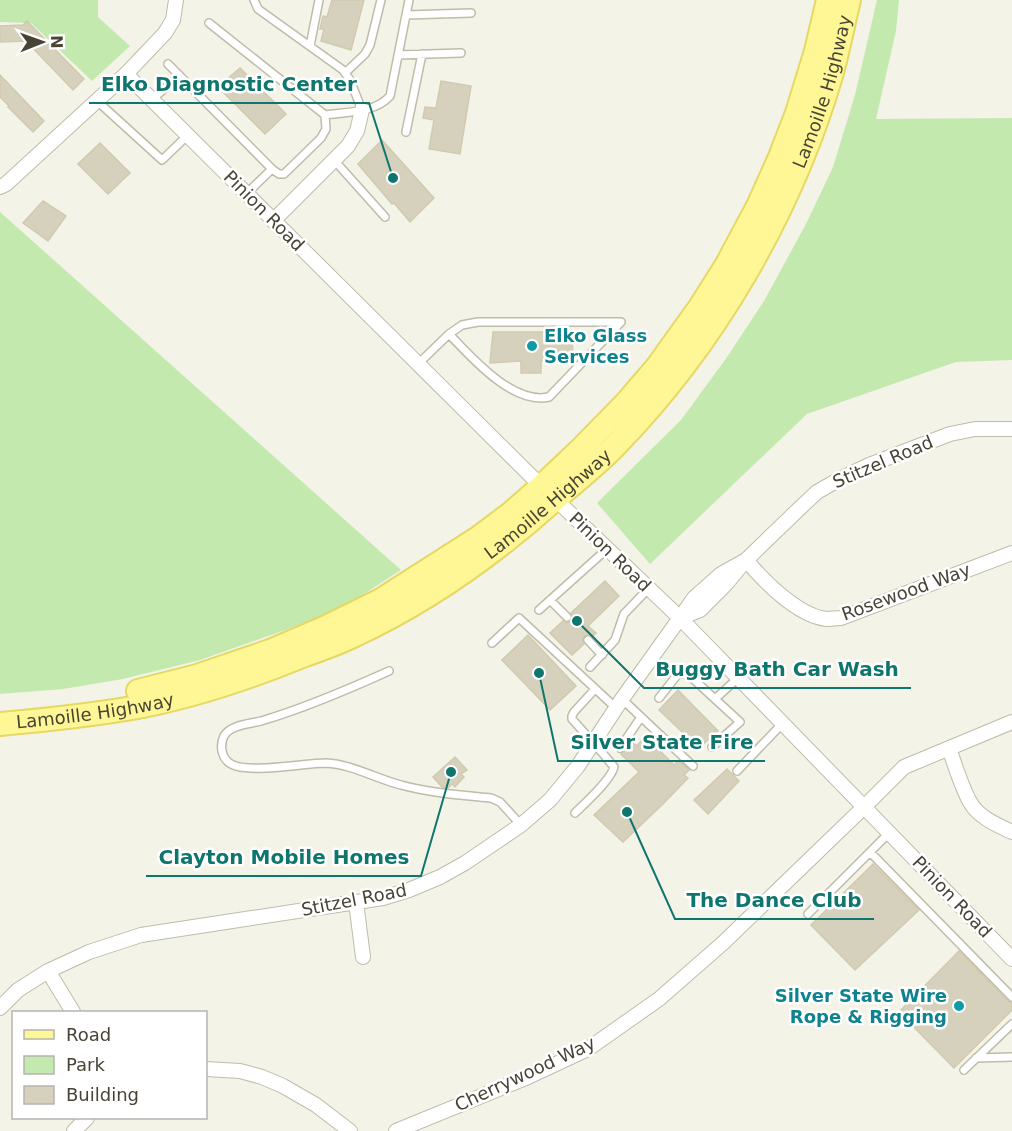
<svg xmlns="http://www.w3.org/2000/svg" width="1012" height="1131" font-family="'DejaVu Sans',sans-serif">
	<rect width="100%" height="100%" fill="#f4f3e7"/>
	<path fill="#c3e9af" d="M0,0H98V17L130,46L92,81L31,23L0,22Z
		M877,0H899L896,31L876,119L1012,118V360L956,362L807,414L650,564L597,503L681,420L725,360L764,301L806,224L833,167L855,95Z
		M0,212L401,570L342,608L288,629L200,660L123,679L63,689L0,694Z"/>
	<path fill="#d6d1bc" stroke="#d1caaf" stroke-width="1.5" d="M332,0H364L351,50L321,41L324,29H320L323,16L327,17Z
		M27,21L84,79L73,90L26,41L0,42V26L23,25Z
		M240,68L286,114L265,134L218,87Z
		M0,75L44,121L33,132L8,107L9,106L0,97Z
		M441,81L471,86L460,154L429,149L434,120L423,118L425,107L436,108Z
		M382,140L434,198L410,222L394,203L392,204L358,164Z
		M100,143L130,173L108,194L78,164Z
		M43,201L66,216L48,241L23,223Z
		M493,332H572L573,361H541V373H521V361L490,363Z
		M605,581L619,596L588,626L596,633L592,637L589,635L585,636L583,639L584,644L572,655L550,633L563,621L566,623L571,621L573,618L571,613Z
		M528,635L576,686L550,710L502,660Z
		M678,690L718,731L699,748L659,710Z
		M645,736L674,765L679,760L689,770L684,775L688,778L664,803L623,842L594,815L639,772L621,754L633,742L637,746Z
		M455,757L467,770L461,774L464,777L455,787L452,784L448,788L442,787L433,777Z
		M727,769L739,781L708,814L694,800Z
		M873,864L919,910L855,970L811,925Z
		M959,951L1008,1001L1012,1003V1010L954,1068L899,1012Z"/>
	<g fill="none" stroke-linecap="round" stroke-linejoin="round">
		<g stroke="#bfbcaa" stroke-width="10">
			<path id="service" d="M254,0L258,9L343,70L350,80L362,110
				M406,15L471,13
				M209,23L325,115C347,112 375,113 390,96L409,0
				M310,46L319,0
				M398,55L461,53
				M168,64L272,169L279,174H284L321,138L326,129L325,115
				M345,73L365,54L370,45L381,0
				M152,99L180,76
				M96,100L162,160L188,135
				M406,132L422,54
				M334,160L385,217
				M246,194L272,169
				M418,364L449,334L462,325L478,322H621L549,397C513,405 472,358 449,334
				M550,600L567,617
				M539,610L607,549
				M588,640L602,655
				M492,643L519,618L616,708
				M590,667L615,640L624,614L649,588
				M389,671C347,690 305,708 261,721C249,724 230,725 224,736C219,746 222,759 231,764C248,774 304,763 326,763C351,764 377,779 401,785C430,793 461,795 491,798L500,802L521,825
				M659,698L678,674H685L690,676L740,722L712,747
				M622,699L693,766
				M715,699L738,678
				M620,748L641,717
				M737,771L782,724
				M575,813C585,803 611,780 614,767L605,756L572,719V716L574,712L595,689
				M870,852L1012,997
				M808,914L889,833
				M976,1058L1012,1057
				M964,1070L1012,1024"/>
		</g>
		<g stroke="#bfbcaa" stroke-width="16">
			<path id="minor" d="M126,74L530,475L680,618L1012,959
				M0,187L6,184L126,74L165,33L173,20L176,0
				M273,221L348,146L357,131L362,110
				M746,560C764,581 797,615 826,619C831,619 836,618 841,618L1012,553
				M680,618L700,610L726,584L746,560L801,507L817,492L838,480L869,465L950,434L975,429H1012
				M949,748C955,765 961,786 970,802C978,817 997,825 1012,832
				M356,902L363,957
				M48,971L73,1012
				M0,1008L18,990L48,971L89,952L141,935L383,898L409,890L440,877L465,863L521,825L550,800L578,766L622,699L680,618L694,598L721,574L746,560
				M206,1069L240,1071L262,1077L283,1086L316,1105L350,1131
				M74,1131L87,1118
				M396,1131L528,1077L588,1049L659,999L723,943L864,807L904,767L1012,722"/>
		</g>
		<g stroke="#e5d964" stroke-width="26">
			<g id="primary">
				<path d="M138,691L197,676L270,651L324,628L381,600L478,538L510,514L542,486L579,451L627,402L657,367L700,307L726,266L758,206L780,157L797,113L816,51L828,0"/>
				<path id="s1" d="M0,724C46,720 92,715 138,707C195,696 251,677 305,655C322,649 339,643 355,635C428,601 495,553 554,500C574,483 595,466 613,448C714,345 790,214 831,76C838,51 843,25 849,0"/>
			</g>
		</g>
		<use href="#service" stroke="#fff" stroke-width="7"/>
		<use href="#minor" stroke="#fff" stroke-width="14"/>
		<use href="#primary" stroke="#fff795" stroke-width="22"/>
	</g>
	<g fill="#0f9aa8" stroke="#fff" stroke-width="2">
		<circle cx="532" cy="346" r="6"/>
		<circle cx="959" cy="1006" r="6"/>
	</g>
	<g text-anchor="middle" stroke-width="5" stroke-linejoin="round" paint-order="stroke">
		<g font-size="18" fill="#474436" stroke="#fff">
			<text dy="6" stroke="none"><textPath href="#s1" startOffset="1106">Lamoille Highway</textPath></text>
			<text transform="translate(264 211) rotate(45)" y="6">Pinion Road</text>
			<text transform="translate(883 462) rotate(-23)" y="6">Stitzel Road</text>
			<text dy="6" stroke="none"><textPath href="#s1" startOffset="602">Lamoille Highway</textPath></text>
			<text transform="translate(610 552) rotate(44)" y="6">Pinion Road</text>
			<text transform="translate(906 592) rotate(-20)" y="6">Rosewood Way</text>
			<text dy="6" stroke="none"><textPath href="#s1" startOffset="96">Lamoille Highway</textPath></text>
			<text transform="translate(952 897) rotate(46)" y="6">Pinion Road</text>
			<text transform="translate(354 900) rotate(-11)" y="6">Stitzel Road</text>
			<text transform="translate(525 1074) rotate(-25)" y="6">Cherrywood Way</text>
		</g>
		<g font-size="18" font-weight="bold" fill="#0d838f" stroke="#fff" text-anchor="start">
			<text x="544" y="342">Elko Glass<tspan x="544" dy="21">Services</tspan></text>
			<text x="947" y="1002" text-anchor="end">Silver State Wire<tspan x="947" dy="21">Rope &amp; Rigging</tspan></text>
		</g>
	</g>
	<path fill="none" stroke="#0f766e" stroke-width="2" d="M393 178L369 103H89M577 621L644 688H911M539 673L558 761H765M451 772L421 876H146M627 812L675 919H874"/>
	<g fill="#0f766e" stroke="#fff" stroke-width="2">
		<circle cx="393" cy="178" r="6"/>
		<circle cx="577" cy="621" r="6"/>
		<circle cx="539" cy="673" r="6"/>
		<circle cx="451" cy="772" r="6"/>
		<circle cx="627" cy="812" r="6"/>
	</g>
	<g font-size="20" text-anchor="middle" font-weight="bold" fill="#0f766e" stroke="#fff" stroke-width="5" stroke-linejoin="round" paint-order="stroke">
		<text x="229" y="91">Elko Diagnostic Center</text>
		<text x="777" y="676">Buggy Bath Car Wash</text>
		<text x="662" y="749">Silver State Fire</text>
		<text x="284" y="864">Clayton Mobile Homes</text>
		<text x="774" y="907">The Dance Club</text>
	</g>
	<rect x="12" y="1011" width="195" height="108" fill="#ffffff" stroke="#b5b4af" stroke-width="1.5"/>
	<rect x="24" y="1030" width="30" height="9" fill="#fff795" stroke="#b5b4af" stroke-width="1.5"/>
	<text x="66" y="1041" font-size="18" fill="#474436">Road</text>
	<rect x="24" y="1056" width="30" height="18" fill="#c3e9af" stroke="#b5b4af" stroke-width="1.5"/>
	<text x="66" y="1071" font-size="18" fill="#474436">Park</text>
	<rect x="24" y="1086" width="30" height="18" fill="#d6d1bc" stroke="#b5b4af" stroke-width="1.5"/>
	<text x="66" y="1101" font-size="18" fill="#474436">Building</text>
	<g transform="translate(42 42) rotate(89)" stroke="#ffffff" stroke-width="4.5" paint-order="stroke">
	<path d="M0-4.5L10 22L0 15L-10 22Z" fill="#474436"/>
	<text y="-9" font-size="16" font-weight="bold" text-anchor="middle" fill="#474436">N</text>
	</g>
</svg>
